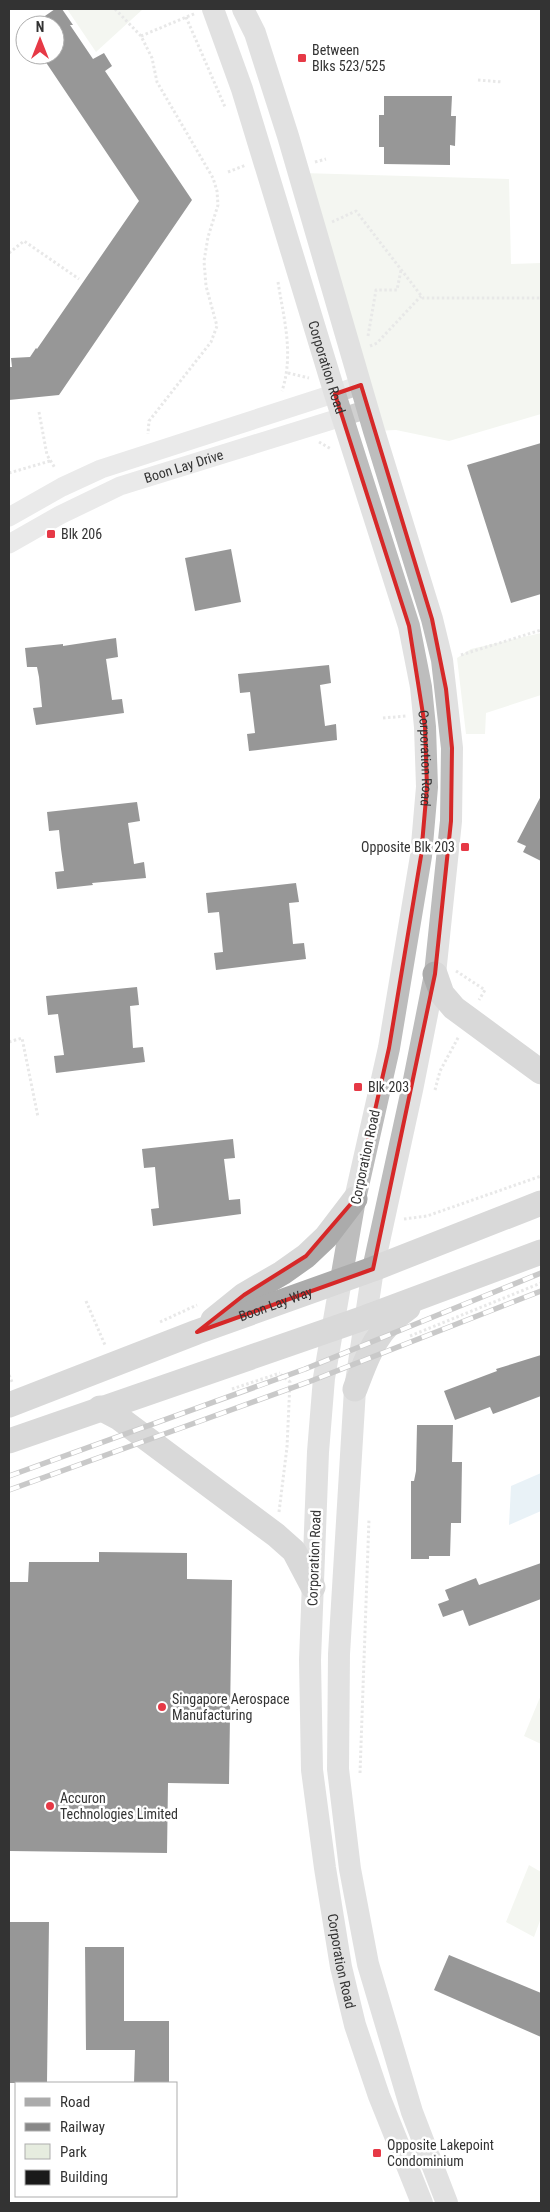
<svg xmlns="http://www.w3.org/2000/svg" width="550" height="2212" font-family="'Roboto Condensed',sans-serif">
	<rect width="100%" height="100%" fill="#fff"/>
	<path fill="#e6ecdf" d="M67,9H143L96,52Z
		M302,173L509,179L511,264L541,263V414L449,441L396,430L374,431Z
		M541,633V695L486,713L485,734H466L457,658L471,649Z
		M541,1695V1744L524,1736Z
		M529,1865L541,1872V1918L534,1937L506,1922Z"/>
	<path fill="#cfe2ee" d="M541,1473V1511L509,1525L511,1486Z"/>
	<path fill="#1a1a1a" d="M55,9H62L73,25H70L93,59L104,53L112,66L105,71L192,200L59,395L9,400V367H12L11,358L30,357L36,348L37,349L139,201L41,55H55V25H32Z
		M384,96H452L451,116H456L455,146L450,145V165L384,164V147H379V115H384Z
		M541,443V594L511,603L467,465Z
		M231,549L241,602L195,611L185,558Z
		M116,638L118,657L106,659L112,700L122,699L124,713L36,725L33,708L42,707L39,677L37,667H27L25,648L63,644V646Z
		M329,665L331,683L320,685L325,726L336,724L337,740L249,751L247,734L255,733L250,692L240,693L238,674Z
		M541,796V861L523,852L526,846L517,842Z
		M137,802L140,821L128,823L134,864L144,862L146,878L92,883L93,885L57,889L55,872L64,871L61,849L59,830L49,831L47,812Z
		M296,883L299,902L289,903L293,944L304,943L306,959L216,970L214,953L223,952L220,921L219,912L208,913L206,893Z
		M137,987L139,1005L130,1006L133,1048L143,1047L145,1062L56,1073L54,1056L64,1055L58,1014L48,1015L46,996Z
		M233,1139L235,1158L224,1159L229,1200L240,1199L241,1214L153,1226L151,1209L159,1208L156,1178L155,1167L144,1168L142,1149Z
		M541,1355V1396L493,1414L490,1407L455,1420L444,1391L497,1371L496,1369Z
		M417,1425H453L452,1462H462L461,1523H451L450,1556H429V1559H411V1481H414L416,1471Z
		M99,1552L187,1553V1579L232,1580L229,1784L168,1783L167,1853L9,1851V1582H28L29,1562H99Z
		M541,1563V1599L469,1626L463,1610L443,1617L438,1604L449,1600L445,1590L476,1578L479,1585Z
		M9,1922H49L47,2083H9Z
		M85,1947H124V2021H169V2083H134L135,2050H86Z
		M449,1955L541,1993V2037L434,1990Z"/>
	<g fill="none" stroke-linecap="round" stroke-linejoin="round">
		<path stroke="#cdcdcd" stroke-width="3" stroke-dasharray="2.5 2.5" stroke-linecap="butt" d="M115,9L141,36L152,58L157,82L213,178L217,191L218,205L208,237L204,261L206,286L217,326L211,342L149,421L148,434
			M186,17L225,107
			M141,36L196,13
			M478,80L502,82
			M315,162L326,159
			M228,172L246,165
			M332,222L356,211L423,298H541
			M9,253L24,241L79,279
			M278,282C284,320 294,354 282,391
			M368,336L376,290H397L401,270
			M370,346L377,343L421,296
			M288,373L309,378
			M39,412L47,455L55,468
			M319,442L331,449
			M9,473L50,461
			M461,655L541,630
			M383,718L406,716
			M456,971L485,990L479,1000
			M9,1042L22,1038L38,1117
			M435,1090L440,1071L459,1036
			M404,1219L427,1216L541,1176
			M86,1301L105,1345
			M160,1322L197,1305
			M410,1336L541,1283
			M9,1375L12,1382
			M232,1389L280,1373
			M279,1512L287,1447L290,1382L280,1374
			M360,1773L369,1519"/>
		<g stroke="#d0d0d0" stroke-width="19">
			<path d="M9,517L62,487L101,469L361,385"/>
			<path id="s1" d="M9,544L60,515L120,486L368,409"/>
		</g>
		<g stroke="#bdbdbd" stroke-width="22">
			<path id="s2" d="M213,9L242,89L335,394L409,626L421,687L425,727L427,787L421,856L389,1048L355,1199L324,1378L318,1452L310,1660L312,1770L325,1868L341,1967L355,2025L379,2096L422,2203"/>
			<path d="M243,9L255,33L288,136L374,431L432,619L442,660L452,748L451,821L435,974L412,1090L373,1269L355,1389L339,1654L338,1769L350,1869L368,1964L412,2112L447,2203"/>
		</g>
		<g stroke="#ababab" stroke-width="25">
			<path d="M435,974L442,994L454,1008L541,1072"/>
			<path d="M213,1320L244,1295L282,1273L306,1256L326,1237L355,1199"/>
			<path d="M355,1389C368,1354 376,1330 408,1308"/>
			<path id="s3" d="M9,1405L197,1332L373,1269L541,1203"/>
			<path d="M100,1408L119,1418L276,1535L294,1551L313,1587"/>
			<path d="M9,1441L364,1318L541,1252"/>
		</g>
		<g stroke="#888" stroke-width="5.5">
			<path id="rail" d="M9,1476L305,1369L541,1273
				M9,1490L311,1381L541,1291"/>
		</g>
		<use href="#rail" stroke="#fff" stroke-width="4" stroke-dasharray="11" stroke-linecap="butt"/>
	</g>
	<path d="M0 0H550V2212H0ZM361,385L432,619L446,689L452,748L451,821L435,974L373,1269L197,1332L244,1295L306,1256L355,1199L389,1048L421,856L427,787L425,727L409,626L335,394Z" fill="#fff" fill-opacity=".55" fill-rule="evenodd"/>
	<path fill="none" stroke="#d62828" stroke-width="4" stroke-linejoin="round" d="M361,385L432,619L446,689L452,748L451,821L435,974L373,1269L197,1332L244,1295L306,1256L355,1199L389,1048L421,856L427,787L425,727L409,626L335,394Z"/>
	<g fill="#e63946" stroke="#fff" stroke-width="2">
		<rect x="297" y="53" width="10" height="10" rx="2.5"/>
		<rect x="46" y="529" width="10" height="10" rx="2.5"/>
		<rect x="460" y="842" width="10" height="10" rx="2.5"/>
		<rect x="353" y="1082" width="10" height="10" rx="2.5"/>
		<circle cx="162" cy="1707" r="5"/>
		<circle cx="50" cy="1806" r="5"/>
		<rect x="372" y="2148" width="10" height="10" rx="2.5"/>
	</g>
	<g text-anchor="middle" stroke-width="5" stroke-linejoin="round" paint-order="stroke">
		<g font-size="14" fill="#333" stroke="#fff" text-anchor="start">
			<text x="312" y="55">Between<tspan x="312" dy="16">Blks 523/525</tspan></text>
			<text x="61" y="539">Blk 206</text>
			<text x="455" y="852" text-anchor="end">Opposite Blk 203</text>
			<text x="368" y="1092">Blk 203</text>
			<text x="172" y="1704">Singapore Aerospace<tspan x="172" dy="16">Manufacturing</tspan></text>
			<text x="60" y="1803">Accuron<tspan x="60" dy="16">Technologies Limited</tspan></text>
			<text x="387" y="2150">Opposite Lakepoint<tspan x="387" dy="16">Condominium</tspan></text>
		</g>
		<g font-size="14" fill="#333" stroke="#fff">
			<text dy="5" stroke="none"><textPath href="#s2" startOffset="376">Corporation Road</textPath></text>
			<text dy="5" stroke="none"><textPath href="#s1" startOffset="192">Boon Lay Drive</textPath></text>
			<text dy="5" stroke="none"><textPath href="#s2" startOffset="781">Corporation Road</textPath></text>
			<text transform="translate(365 1157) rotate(-78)" y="5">Corporation Road</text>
			<text dy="5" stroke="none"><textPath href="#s3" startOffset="285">Boon Lay Way</textPath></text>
			<text transform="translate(314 1558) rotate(-88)" y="5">Corporation Road</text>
			<text dy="5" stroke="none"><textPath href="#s2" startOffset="1996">Corporation Road</textPath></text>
		</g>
	</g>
	<rect width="550" height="2212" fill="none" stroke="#333333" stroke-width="20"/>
	<rect x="15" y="2082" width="162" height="115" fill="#ffffff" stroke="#adadad"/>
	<rect x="25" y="2098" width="25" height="8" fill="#ababab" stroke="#adadad"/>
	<text x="60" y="2107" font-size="15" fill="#333333">Road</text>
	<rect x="25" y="2123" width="25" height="8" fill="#888888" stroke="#adadad"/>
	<text x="60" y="2132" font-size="15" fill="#333333">Railway</text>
	<rect x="25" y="2144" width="25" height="15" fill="#e6ecdf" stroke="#adadad"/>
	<text x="60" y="2157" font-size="15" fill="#333333">Park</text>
	<rect x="25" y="2170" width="25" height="15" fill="#1a1a1a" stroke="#adadad"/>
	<text x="60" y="2182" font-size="15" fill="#333333">Building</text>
	<g transform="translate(40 40)"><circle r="24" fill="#ffffff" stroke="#adadad"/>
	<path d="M0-4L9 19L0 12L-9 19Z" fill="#e63946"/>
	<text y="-8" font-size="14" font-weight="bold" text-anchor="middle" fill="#333333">N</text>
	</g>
</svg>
